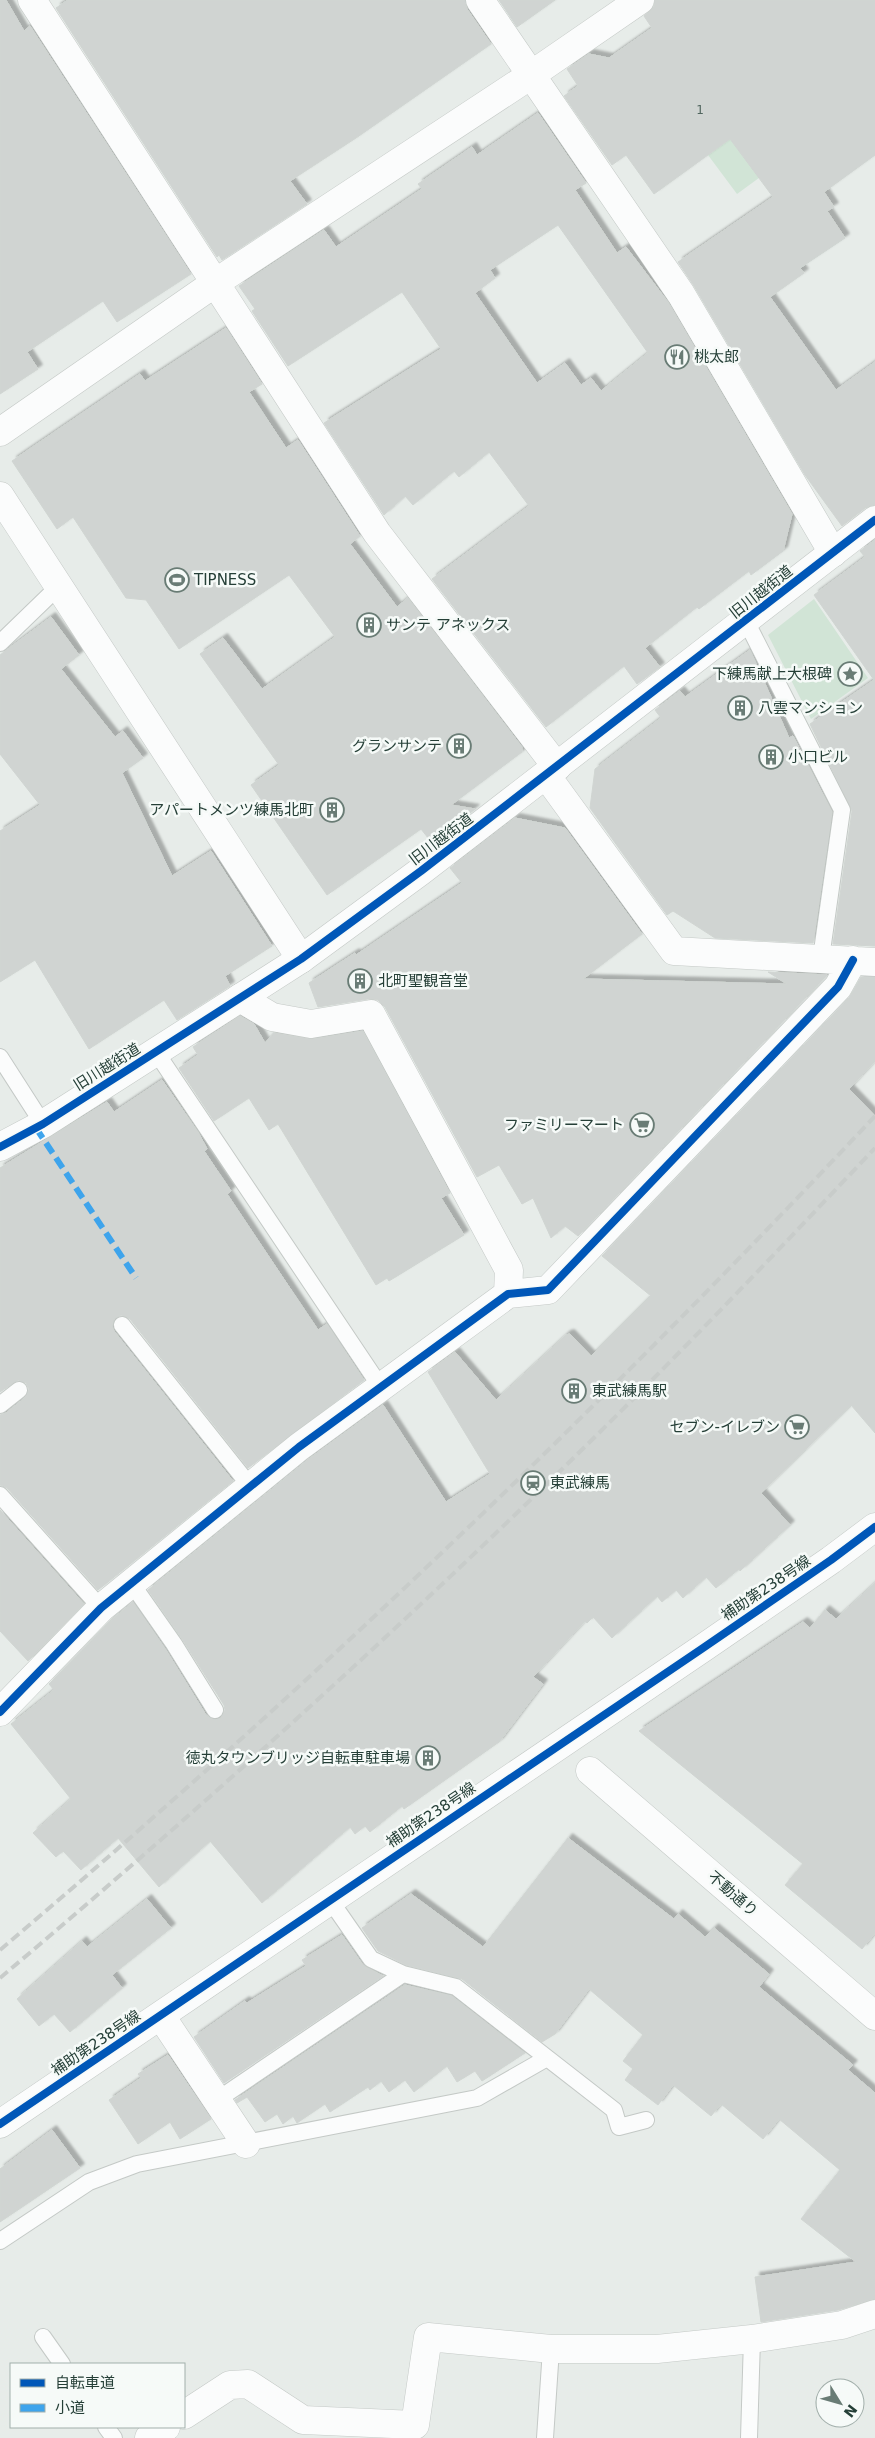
<svg xmlns="http://www.w3.org/2000/svg" width="875" height="2438" font-family="'DejaVu Sans','Noto Sans JP',sans-serif">
	<defs>
		<filter id="shadow"><feDropShadow dx="4.5" dy="-4.5" stdDeviation="1" flood-color="#0004"/></filter>
	</defs>
	<rect width="100%" height="100%" fill="#e7ece9"/>
	<path fill="#d1e4d6" d="M730,139L771,169L737,194L708,155Z
		M814,599L868,678L811,719L768,635Z"/>
	<path fill="#d0d4d2" stroke="#d0d5d2" fill-rule="evenodd" filter="url(#shadow)" d="M0,0H6L24,31L30,26L191,274L117,322L103,301L27,352L38,369L0,394Z
		M68,0H465L467,9L491,44L356,138L290,181L307,204L222,260L219,255L217,257L56,8Z
		M499,0H555L517,27Z
		M655,0H875V155L824,192L834,207L827,211L845,238L800,268L804,273L770,297L836,390L875,362V505L865,508L842,526L805,475L694,286L678,262L773,197L730,139L654,194L626,155L612,165L564,96L578,86L567,69L589,54L609,58L652,28L644,16L654,7Z
		M538,113L586,183L575,190L617,253L626,247L668,302L792,514L783,551L751,575L749,571L699,609L697,607L645,648L660,667L637,684L624,666L546,727L432,579L529,506L489,452L459,477L454,471L413,505L405,496L384,515L324,423L441,349L402,292L288,366L252,311L255,309L239,286L324,230L336,247L422,189L418,184L472,147L477,155ZM558,225L648,353L601,391L591,378L581,385L565,363L537,383L475,293L495,278L490,270Z
		M226,328L262,384L249,392L286,448L298,440L360,536L350,544L397,607L408,598L522,747V752L451,805L475,809L432,843L421,829L327,895L251,785L279,765L200,654L223,638L262,689L335,637L289,575L179,649L146,600L126,598L73,517L57,529L12,461L140,374L145,381Z
		M875,540V946L833,944L852,811L810,724L874,680L814,595L865,557L860,551Z
		M51,617L79,655L61,669L115,737L123,731L143,758L122,773L172,876L211,851L272,946L225,976L230,986L177,1020L164,1000L89,1049L35,960L0,982V831L40,805L0,754V655Z
		M750,650L789,738L793,736L832,812L813,943L715,938L673,911L667,915L590,808L595,769L661,718L655,710L680,691L685,697Z
		M515,818L565,828L642,934L583,979L787,984L768,972L827,975L578,1236L565,1226L551,1238L533,1198L522,1204L499,1165L477,1177L385,1007L378,1000L368,999L318,1007L309,983L355,953L356,955L462,883L450,868Z
		M861,977H875V1061L849,1089L875,1116V1433L851,1405L761,1493L790,1525L740,1571L739,1569L716,1588L706,1577L683,1598L676,1590L662,1602L657,1596L612,1638L593,1617L587,1623L585,1621L533,1677L543,1684L499,1742L404,1809L402,1806L370,1832L365,1826L355,1834L350,1827L262,1903L210,1841L159,1887L118,1838L81,1870L63,1851L56,1857L33,1833L71,1799L11,1724L54,1690L49,1684L112,1620L133,1602L166,1650L206,1715L215,1720L221,1718L225,1710L224,1705L182,1639L148,1590L309,1459L383,1405L446,1502L490,1474L428,1372L455,1352L496,1400L566,1335L570,1334L591,1356L651,1296L602,1256L849,998Z
		M240,1016L254,1024L265,1043L274,1033L313,1039L363,1031L450,1193L441,1198L464,1235L389,1281L387,1278L376,1285L278,1124L269,1130L249,1098L214,1121L179,1068L198,1055L193,1047Z
		M162,1080L198,1132L207,1149L204,1151L231,1191L227,1194L259,1242L318,1330L327,1324L364,1380L248,1468L130,1319L121,1315L115,1318L112,1326L114,1331L233,1481L98,1590L7,1488L0,1485V1415L6,1413L25,1398L29,1389L26,1383L18,1380L0,1392V1168L107,1102L114,1112Z
		M0,1510L84,1604L28,1661L0,1631Z
		M875,1583V1933L862,1949L785,1885L803,1864L639,1731L803,1622L810,1628L825,1610L836,1619Z
		M568,1838L674,1919L678,1914L705,1937L714,1928L769,1974L759,1987L853,2065L848,2070L875,2093V2299L838,2310L761,2322L755,2277L856,2262L801,2219L840,2170L779,2119L763,2139L721,2104L711,2116L673,2085L658,2105L625,2080L633,2069L623,2061L643,2035L589,1989L555,2034L542,2042L462,1979L406,1965L378,1951L362,1928L411,1894L483,1947Z
		M147,1899L171,1928L112,1975L122,1988L70,2032L54,2014L39,2026L17,1999L82,1941L87,1947Z
		M342,1935L363,1965L383,1976L224,2083L194,2037L245,2001L247,2003L306,1966L302,1960Z
		M405,1985L452,1996L525,2053L482,2081L475,2071L457,2082L447,2066L414,2092L405,2080L389,2092L381,2081L370,2090L368,2087L330,2112L325,2104L297,2123L293,2116L283,2124L277,2114L265,2122L247,2097L237,2103L235,2100Z
		M168,2055L211,2119L180,2139L170,2122L138,2144L109,2100L141,2078L138,2074Z
		M52,2130L80,2168L0,2222V2169Z"/>
	<g fill="none" stroke-linecap="round" stroke-linejoin="round">
		<g stroke="#c4c9c6" stroke-width="18">
			<path id="service" d="M746,621L842,810L821,958
				M0,643L59,586
				M156,1052L380,1386
				M0,1057L43,1124
				M122,1325L250,1486
				M0,1405L19,1390
				M0,1495L101,1608
				M132,1584L174,1644L215,1710
				M330,1900L371,1959L403,1974L456,1987L614,2110L619,2127L646,2120
				M217,2100L403,1974
				M0,2241L89,2182L137,2164L477,2098L547,2058
				M43,2337L62,2364
				M106,2427L114,2438
				M545,2438L551,2349
				M749,2438L752,2339"/>
		</g>
		<g stroke="#c4c9c6" stroke-width="29">
			<path id="minor" d="M32,0L377,533L557,767
				M480,0L681,294L833,553
				M0,432L215,283L531,75L640,0
				M0,496L301,959
				M546,775L674,951L875,962
				M0,1147L43,1124L240,998L272,1017L311,1024L371,1014L509,1270L508,1294
				M0,1712L101,1608L299,1447L508,1294L548,1290L838,987L853,960
				M161,2016L246,2144
				M184,2415L230,2385L248,2384L303,2420L415,2425L428,2337L551,2349H657L752,2339L842,2325L875,2314
				M149,2438L166,2427"/>
		</g>
		<g stroke="#c4c9c6" stroke-width="29">
			<path id="tertiary" d="M240,998L301,959L421,871L875,520
				M590,1771L875,2016
				M0,2124L703,1648L831,1560L875,1527"/>
		</g>
		<use href="#service" stroke="#fbfcfc" stroke-width="16"/>
		<use href="#minor" stroke="#fbfcfc" stroke-width="28"/>
		<use href="#tertiary" stroke="#fbfcfc" stroke-width="28"/>
		<path stroke="#c8ccca" stroke-width="4" stroke-dasharray="10 5" stroke-linecap="butt" d="M0,1950C308,1689 599,1410 875,1116
			M0,1978C210,1801 414,1616 609,1423C700,1333 787,1241 875,1148"/>
		<path stroke="#3ea4ec" stroke-width="6" stroke-dasharray="12 6" stroke-linecap="butt" d="M36,1128L136,1278"/>
		<g stroke="#f6faf8" stroke-width="11">
			<path id="cycleway" d="M0,1147L43,1124L301,959L421,871L875,520
				M0,1712L101,1608L299,1447L508,1294L548,1290L838,987L853,960
				M0,2124L703,1648L831,1560L875,1527"/>
		</g>
		<use href="#cycleway" stroke="#0057b8" stroke-width="8"/>
	</g>
	<defs>
		<g id="restaurant-ring" transform="scale(1.25)"><circle r="9.5" fill="#f6faf8" stroke="#697c75" stroke-width="1.5"/><path d="M-5-6h1v4h1v-4h1v4h1v-4h1v5L-1.5 .5V6h-2V.5L-5-1ZM5-6V6H3V1.5H1.5Q1.5-4 5-6Z" fill="#697c75"/></g>
		<g id="stadium-ring" transform="scale(1.25)"><circle r="9.5" fill="#f6faf8" stroke="#697c75" stroke-width="1.5"/><path d="M0-5a6.5 5 0 1 0 0 10a6.5 5 0 1 0 0-10ZM-3.5-1.8h7v3.6h-7Z" fill="#697c75"/></g>
		<g id="building-ring" transform="scale(1.25)"><circle r="9.5" fill="#f6faf8" stroke="#697c75" stroke-width="1.5"/><path d="M-4-6H4V6H1V3H-1V6H-4ZM-2.5-4.3h1.7v1.8h-1.7ZM.8-4.3h1.7v1.8H.8ZM-2.5-1h1.7V.8h-1.7ZM.8-1h1.7V.8H.8Z" fill="#697c75"/></g>
		<g id="sight-ring" transform="scale(1.25)"><circle r="9.5" fill="#f6faf8" stroke="#697c75" stroke-width="1.5"/><path d="M0-6L1.8-2.2L6-1.7L2.9 1.2L3.7 5.4L0 3.3L-3.7 5.4L-2.9 1.2L-6-1.7L-1.8-2.2Z" fill="#697c75"/></g>
		<g id="supermarket-ring" transform="scale(1.25)"><circle r="9.5" fill="#f6faf8" stroke="#697c75" stroke-width="1.5"/><path d="M-6-5.5h2.5l.6 2H6L4.5 2H-2.5L-4.4-4H-6ZM-1.5 3.2a1.3 1.3 0 1 0 .1 0ZM3 3.2a1.3 1.3 0 1 0 .1 0Z" fill="#697c75"/></g>
		<g id="station-ring" transform="scale(1.25)"><circle r="9.5" fill="#f6faf8" stroke="#697c75" stroke-width="1.5"/><path d="M-3-6H3Q5-6 5-4V2Q5 4 3 4L4.5 6H3L1.5 4h-3L-3 6H-4.5L-3 4Q-5 4-5 2V-4Q-5-6-3-6ZM-3.5-4v3h7v-3ZM-3.5 1v1.5H-2V1ZM2 1v1.5H3.5V1Z" fill="#697c75"/></g>
	</defs>
	<g fill-rule="evenodd">
		<use href="#restaurant-ring" x="677" y="357"/>
		<use href="#stadium-ring" x="177" y="580"/>
		<use href="#building-ring" x="369" y="625"/>
		<use href="#sight-ring" x="850" y="674"/>
		<use href="#building-ring" x="740" y="708"/>
		<use href="#building-ring" x="459" y="746"/>
		<use href="#building-ring" x="771" y="757"/>
		<use href="#building-ring" x="332" y="810"/>
		<use href="#building-ring" x="360" y="981"/>
		<use href="#supermarket-ring" x="642" y="1125"/>
		<use href="#building-ring" x="574" y="1391"/>
		<use href="#supermarket-ring" x="797" y="1427"/>
		<use href="#station-ring" x="533" y="1483"/>
		<use href="#building-ring" x="428" y="1758"/>
	</g>
	<g text-anchor="middle" stroke-width="5" stroke-linejoin="round" paint-order="stroke">
		<g font-size="12" fill="#50655e">
			<text x="700" y="114">1</text>
		</g>
		<g font-size="15" fill="#253f37" stroke="#f6faf8" text-anchor="start">
			<text x="694" y="362">桃太郎</text>
			<text x="194" y="585">TIPNESS</text>
			<text x="386" y="630">サンテ アネックス</text>
			<text x="832" y="679" text-anchor="end">下練馬献上大根碑</text>
			<text x="758" y="713">八雲マンション</text>
			<text x="442" y="751" text-anchor="end">グランサンテ</text>
			<text x="788" y="762">小口ビル</text>
			<text x="314" y="815" text-anchor="end">アパートメンツ練馬北町</text>
			<text x="378" y="986">北町聖観音堂</text>
			<text x="624" y="1130" text-anchor="end">ファミリーマート</text>
			<text x="592" y="1396">東武練馬駅</text>
			<text x="780" y="1432" text-anchor="end">セブン-イレブン</text>
			<text x="550" y="1488">東武練馬</text>
			<text x="410" y="1763" text-anchor="end">徳丸タウンブリッジ自転車駐車場</text>
		</g>
		<g font-size="15" fill="#253f37" stroke="#f6faf8">
			<text transform="translate(761 592) rotate(-38)" y="5">旧川越街道</text>
			<text transform="translate(441 839) rotate(-37)" y="5">旧川越街道</text>
			<text transform="translate(107 1067) rotate(-32)" y="5">旧川越街道</text>
			<text transform="translate(766 1588) rotate(-34)" y="5">補助第238号線</text>
			<text transform="translate(431 1815) rotate(-34)" y="5">補助第238号線</text>
			<text transform="translate(733 1894) rotate(41)" y="5">不動通り</text>
			<text transform="translate(96 2043) rotate(-34)" y="5">補助第238号線</text>
		</g>
	</g>
	<rect x="10" y="2363" width="175" height="65" fill="#f6faf8" stroke="#a2afab"/>
	<rect x="20" y="2379" width="25" height="8" fill="#0057b8" stroke="#a2afab"/>
	<text x="55" y="2388" font-size="15" fill="#253f37">自転車道</text>
	<rect x="20" y="2404" width="25" height="8" fill="#3ea4ec" stroke="#a2afab"/>
	<text x="55" y="2413" font-size="15" fill="#253f37">小道</text>
	<g transform="translate(840 2403) rotate(127)"><circle r="24" fill="#f6faf8" stroke="#a2afab"/>
	<path d="M0-4L9 19L0 12L-9 19Z" fill="#697c75"/>
	<text y="-8" font-size="14" font-weight="bold" text-anchor="middle" fill="#253f37">N</text>
	</g>
</svg>
